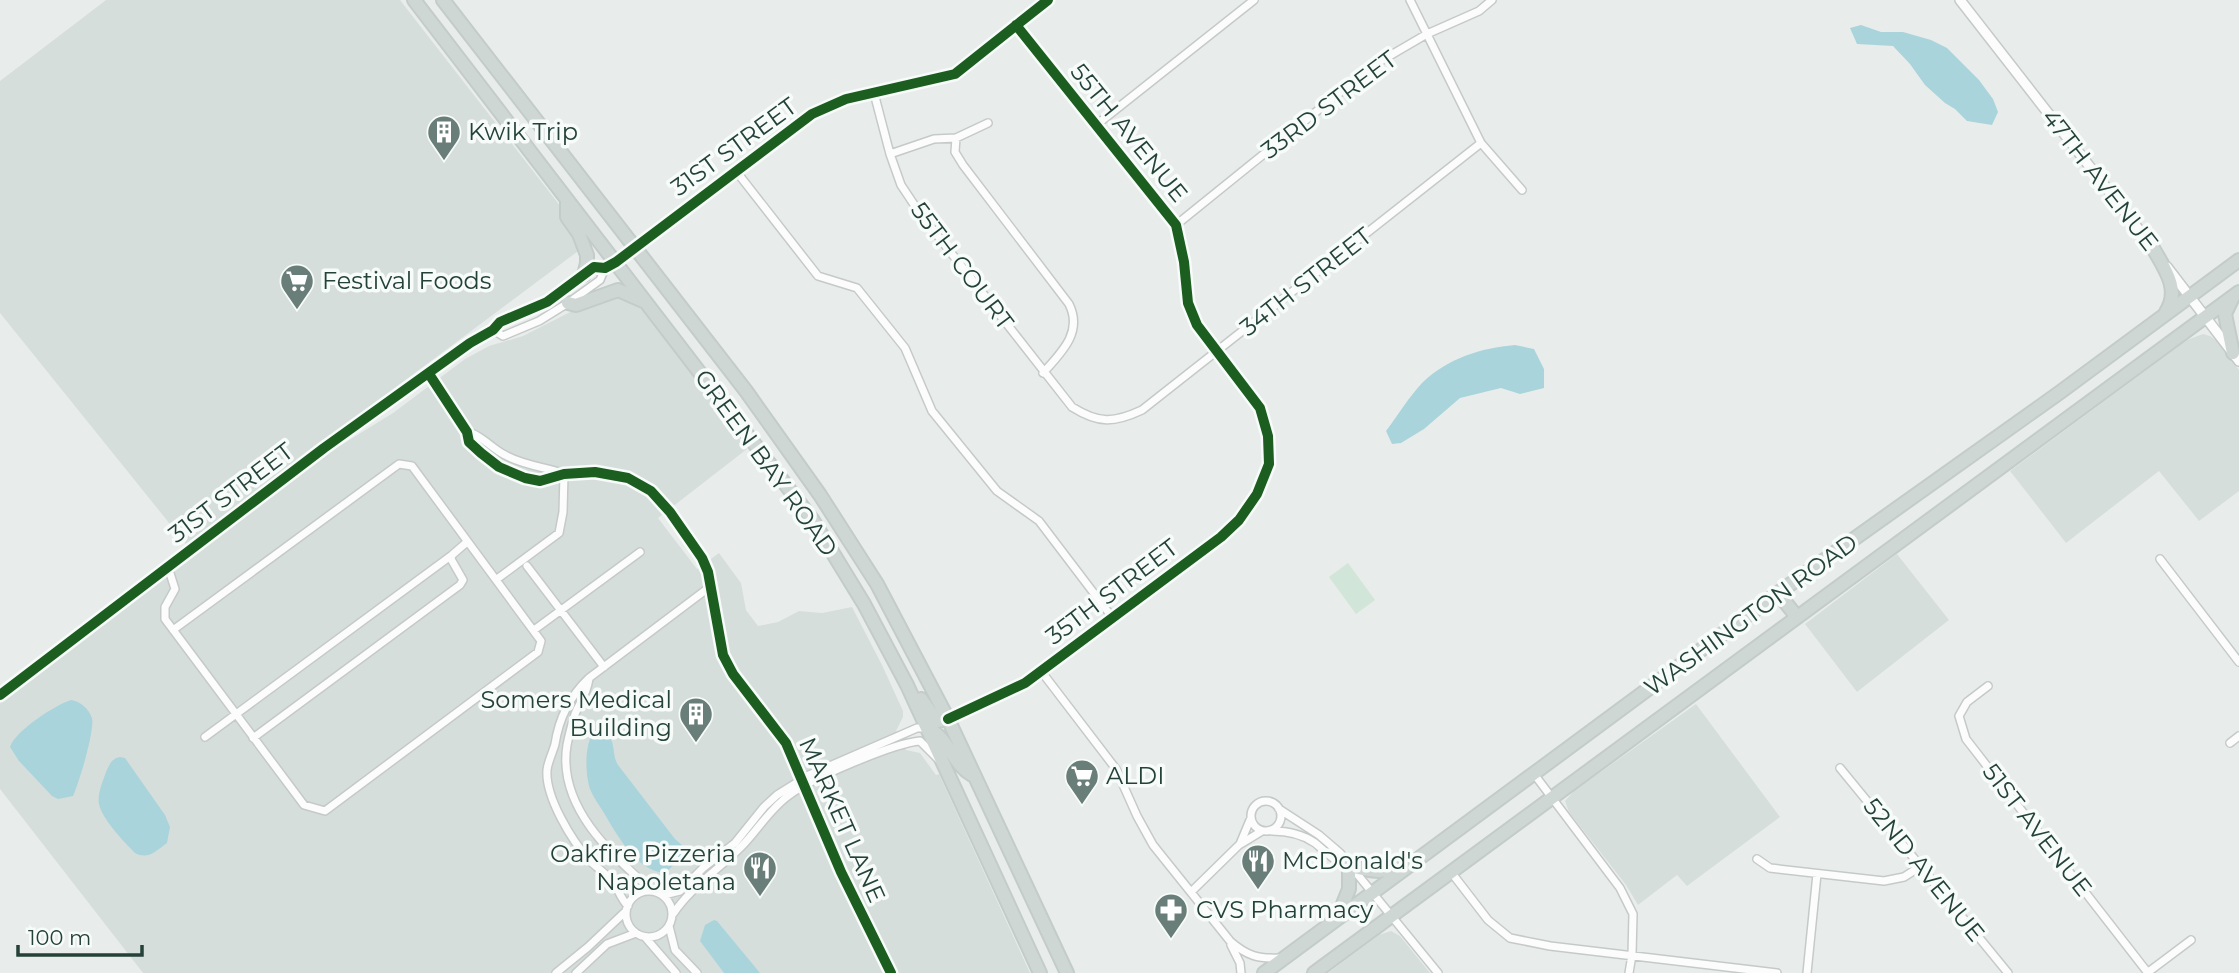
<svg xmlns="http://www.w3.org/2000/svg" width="2239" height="973" font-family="Montserrat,sans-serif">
	<rect width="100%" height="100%" fill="#e8edeb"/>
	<path fill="#d6dedb" d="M106,0H400L589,243L186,544L0,313V81Z
		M624,294L648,315L747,449L658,518L697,569L719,553L741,583L746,610L758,626L778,622L799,611L822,613L852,607L882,665L903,711V717L896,731L906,750L920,753L936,775L939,774L1030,973H143L0,789V703L333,450L393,413L465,359L489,346L523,336L576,309Z
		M2203,334L2210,336L2217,341L2239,370V491L2199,521L2159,471L2066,543L2010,471L2187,340Z
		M1897,554L1949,620L1857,692L1805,624Z
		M1696,704L1780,817L1687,886L1677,875L1638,905L1626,885L1569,812L1565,801L1574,791Z
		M1391,931L1400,936L1430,973H1328L1379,935Z"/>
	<path fill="#d1e6d8" d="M1348,563L1375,600L1356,614L1329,577Z"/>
	<path fill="#a9d4db" d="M1861,25L1881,32H1903L1931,40L1947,48L1979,80L1993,99L1998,112L1992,125L1967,121L1955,109L1945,103L1925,85L1910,64L1893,46L1857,44L1850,28Z
		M1515,345L1534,349L1544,369V388L1520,394L1501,388L1460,398L1424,429L1401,443L1392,444L1386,431C1398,415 1409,397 1422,383C1448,358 1481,348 1515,345Z
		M71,700C80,701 89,709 92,718C95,730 79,783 73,796L58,799L52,796L19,761L10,747C15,731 55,705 71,700Z
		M595,730C619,732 610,752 618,765L675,839L682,845L683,852C678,861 673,867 664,873C636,870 617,835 604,813C599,805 593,797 590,789C585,773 584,743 595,730Z
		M120,757L125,758L165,815L170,827L167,843C156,851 148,860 135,853C124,842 102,819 99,804C97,794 103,781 106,772C110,764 111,759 120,757Z
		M714,920L717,921L760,973H724L700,941L705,925Z"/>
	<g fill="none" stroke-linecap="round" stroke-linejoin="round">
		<g stroke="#c5cac8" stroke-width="10">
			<path id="minor" d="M1410,0L1481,143L1522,190
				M874,93L890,154L901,185L919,212L1072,407C1099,424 1114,423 1142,410L1481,143
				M1095,126L1254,0
				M956,138L955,152L963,165L1069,304C1083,332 1062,352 1043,373
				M890,154L934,139L956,138L988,123
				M736,171L818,276L857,288L905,348L932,411L997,491L1039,521L1112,617
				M1176,225L1374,65L1427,34L1479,11L1492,0
				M493,330L503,336L539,321L568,303L600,280L605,268
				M429,374L467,432L469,442L481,453L499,467L525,478L540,481L564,474L595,472L628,478L651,491L670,512L702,558L708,572L723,655L733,674L786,743L841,872L891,973
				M467,432C482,435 491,448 505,455C523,465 544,467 563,473
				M2160,559L2239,662
				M527,566L604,667
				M168,567L175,589L165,607V619L304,805L325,811L538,652L541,641L412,466L399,464L173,630
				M497,579L559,533L563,512L564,474
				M534,630L640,552
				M1041,671L1116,769L1137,816L1153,845L1230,941C1247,956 1258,959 1281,958
				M589,679C586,696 581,700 575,714C572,724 569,735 567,745C557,806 611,855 653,891
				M1988,686L1967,702L1959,716L1966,739L2148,973
				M0,695L324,448L470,343L493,330L500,322L547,302L594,267L605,268L616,262L812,114L846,99L955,74L1048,0
				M948,719L1025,683L1221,537L1239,520L1257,494L1269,464L1268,436L1260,408L1197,325L1188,303L1184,262L1176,225L1016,25
				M205,737L452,555
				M253,738L460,585L463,580L451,559L452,555L467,542
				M2230,743L2239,736
				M1840,768L2008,973
				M1534,774L1620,888L1633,914L1632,955L1629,973
				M1251 816a15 15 0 1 1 30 0a15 15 0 1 1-30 0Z
				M1279,809L1319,835L1340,853L1438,973
				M1272,831C1287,831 1302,834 1315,843C1326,852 1334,861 1348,866
				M1240,844L1250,820
				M1757,859L1770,868L1884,881L1904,877L1921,866
				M1451,872L1488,920L1510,938L1550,946L1777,973
				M626 914a23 23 0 1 1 46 0a23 23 0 1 1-46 0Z
				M1191,892L1239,845L1262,831
				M664,895L680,891L703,868L735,843L764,807L777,795L809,775L917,728H927
				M628,906C621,899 619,891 614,883C608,875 597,868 590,861C572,841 545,797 547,770C548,761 553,752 555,744C559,718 570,696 589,678L711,586
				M673,914C691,887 718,870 741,847C757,831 769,810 788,796C810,779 894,743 920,741L938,759
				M669,926L675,950L697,973
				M645,937L676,973
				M1231,945L1240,963L1241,973
				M556,973L588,947L626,911
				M576,973L607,944L636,933
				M1807,973L1817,874
				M2147,973L2191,940"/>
		</g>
		<g stroke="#c5cac8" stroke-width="12">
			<path id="tertiary" d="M1960,0L2157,253
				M2167,267L2239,361"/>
		</g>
		<g stroke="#c3ccc9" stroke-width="16">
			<path id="primary" d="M414,0L812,519L864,604L907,685L1040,973
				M443,0L746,391L820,495L877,584L948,719L1067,973
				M567,200V217L579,234L587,255V263L584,275
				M2153,248C2164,268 2181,289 2166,312
				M2233,297L2225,314L2233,353
				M568,303L576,305L618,290L643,301
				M1778,593L1797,617
				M921,699L937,721L948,719
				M928,728C949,739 952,763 972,775
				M1339,914L1349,889V866C1369,870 1385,876 1403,863
				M1264,973L1778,593L2059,393L2239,260
				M1314,973L2239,292"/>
		</g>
		<use href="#minor" stroke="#fcfcfc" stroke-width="7"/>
		<use href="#tertiary" stroke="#fcfcfc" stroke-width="9"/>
		<use href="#primary" stroke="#cfd7d5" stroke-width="12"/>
		<g stroke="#f7fbf9" stroke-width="15">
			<path id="cycleway" d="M429,374L467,432L469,442L481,453L499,467L525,478L540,481L564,474L595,472L628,478L651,491L670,512L702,558L708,572L723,655L733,674L786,743L841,872L891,973
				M0,695L324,448L470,343L493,330L500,322L547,302L594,267L605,268L616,262L812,114L846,99L955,74L1048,0
				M948,719L1025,683L1221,537L1239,520L1257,494L1269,464L1268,436L1260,408L1197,325L1188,303L1184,262L1176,225L1016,25"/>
		</g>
		<use href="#cycleway" stroke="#1b5e20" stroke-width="10"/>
	</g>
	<defs>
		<g id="building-pin" transform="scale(1.75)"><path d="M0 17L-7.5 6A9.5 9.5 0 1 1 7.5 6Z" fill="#697e78" stroke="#f7fbf9"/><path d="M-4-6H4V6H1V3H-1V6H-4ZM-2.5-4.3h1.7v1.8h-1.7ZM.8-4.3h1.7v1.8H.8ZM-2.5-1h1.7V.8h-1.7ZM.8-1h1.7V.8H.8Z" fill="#fff"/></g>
		<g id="supermarket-pin" transform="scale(1.75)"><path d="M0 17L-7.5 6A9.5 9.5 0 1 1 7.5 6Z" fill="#697e78" stroke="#f7fbf9"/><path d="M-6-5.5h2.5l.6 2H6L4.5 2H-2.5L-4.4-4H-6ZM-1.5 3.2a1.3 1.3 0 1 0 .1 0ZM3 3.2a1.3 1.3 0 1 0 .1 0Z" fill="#fff"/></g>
		<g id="restaurant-pin" transform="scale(1.75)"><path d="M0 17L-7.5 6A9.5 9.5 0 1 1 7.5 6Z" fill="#697e78" stroke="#f7fbf9"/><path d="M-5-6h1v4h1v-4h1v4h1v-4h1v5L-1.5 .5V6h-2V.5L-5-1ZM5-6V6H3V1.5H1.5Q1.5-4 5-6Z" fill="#fff"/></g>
		<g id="pharmacy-pin" transform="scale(1.75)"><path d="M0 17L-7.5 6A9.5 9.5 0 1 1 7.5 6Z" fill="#697e78" stroke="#f7fbf9"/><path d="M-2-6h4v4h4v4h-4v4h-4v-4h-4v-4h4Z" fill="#fff"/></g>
	</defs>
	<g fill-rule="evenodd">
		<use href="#building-pin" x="444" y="132"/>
		<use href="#supermarket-pin" x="297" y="281"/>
		<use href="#building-pin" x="696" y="714"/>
		<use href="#supermarket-pin" x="1082" y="776"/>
		<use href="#restaurant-pin" x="1258" y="861"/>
		<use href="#restaurant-pin" x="760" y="868"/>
		<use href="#pharmacy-pin" x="1171" y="910"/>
	</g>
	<g text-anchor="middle" stroke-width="7" stroke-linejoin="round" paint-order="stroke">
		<g font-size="24" fill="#24423a" stroke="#f7fbf9">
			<text transform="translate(1329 105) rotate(-37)" y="8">33RD STREET</text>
			<text transform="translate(1129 133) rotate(51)" y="8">55TH AVENUE</text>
			<text transform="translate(734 147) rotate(-36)" y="8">31ST STREET</text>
			<text transform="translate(2100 180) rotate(52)" y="8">47TH AVENUE</text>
			<text transform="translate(962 266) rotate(53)" y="8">55TH COURT</text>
			<text transform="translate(1306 282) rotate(-38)" y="8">34TH STREET</text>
			<text transform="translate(766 463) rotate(54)" y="8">GREEN BAY ROAD</text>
			<text transform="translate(231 493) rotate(-37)" y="8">31ST STREET</text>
			<text transform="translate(1112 592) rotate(-37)" y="8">35TH STREET</text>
			<text transform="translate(1751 615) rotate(-36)" y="8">WASHINGTON ROAD</text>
			<text transform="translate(842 820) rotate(66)" y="8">MARKET LANE</text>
			<text transform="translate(2037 830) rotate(52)" y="8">51ST AVENUE</text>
			<text transform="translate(1924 870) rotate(51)" y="8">52ND AVENUE</text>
		</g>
		<g font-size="24" fill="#24423a" stroke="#f7fbf9" text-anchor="start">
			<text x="468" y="140">Kwik Trip</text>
			<text x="322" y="289">Festival Foods</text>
			<text x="672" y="708" text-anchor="end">Somers Medical<tspan x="672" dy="28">Building</tspan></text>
			<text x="1106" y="784">ALDI</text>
			<text x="736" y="862" text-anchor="end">Oakfire Pizzeria<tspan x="736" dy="28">Napoletana</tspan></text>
			<text x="1282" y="869">McDonald's</text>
			<text x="1196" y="918">CVS Pharmacy</text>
		</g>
	</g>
	<path d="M18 945v10h124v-10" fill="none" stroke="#24423a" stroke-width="3.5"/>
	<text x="28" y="945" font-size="21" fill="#24423a" stroke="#f7fbf9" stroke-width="5" paint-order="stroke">100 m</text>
</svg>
